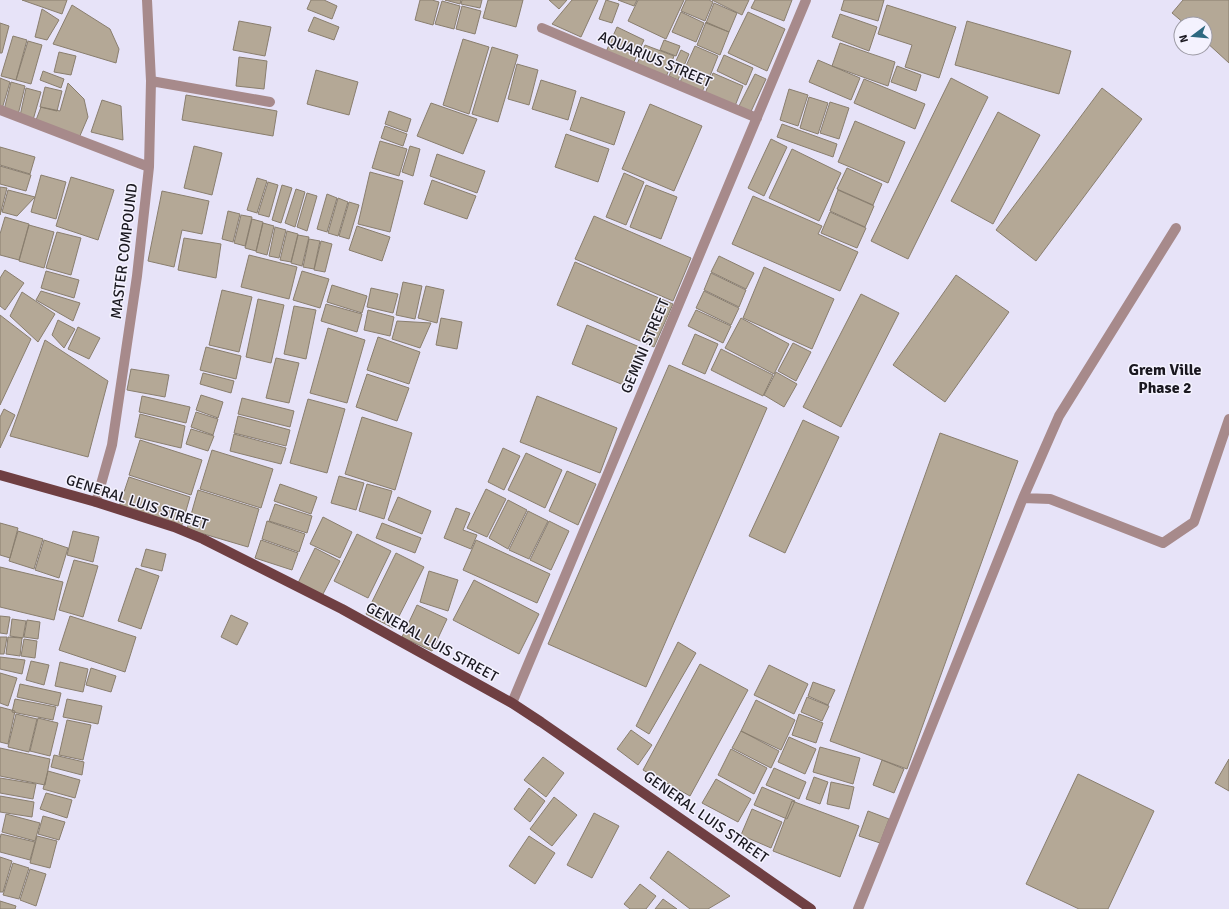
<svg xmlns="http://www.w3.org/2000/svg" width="1229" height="909" font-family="Signika,sans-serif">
	<rect width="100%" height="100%" fill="#e7e3f8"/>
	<path fill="#b4a896" stroke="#897e6e" d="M22,0H67L62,14Z
		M311,0H324L337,6L332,19L307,9Z
		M420,0H432L439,2L433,25L415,20Z
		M445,0H461L460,4Z
		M462,0H482L480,8L461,4Z
		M488,0H523L516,27L483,18Z
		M549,0H567L559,9Z
		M572,0H598L581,37L552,24Z
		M606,0L619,4L612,23L599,19Z
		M618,0H637L634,6Z
		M638,0H684L666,39L628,21Z
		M686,0H709L713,2L705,21L681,11Z
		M712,0H749L742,15Z
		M755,0H792L784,21L751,8Z
		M844,0H884L878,21L841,10Z
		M1183,0H1229V63L1205,41V24H1185L1172,13Z
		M442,1L460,6L454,29L435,24Z
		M714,3L737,13L729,32L706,23Z
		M72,5L110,29L119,49L116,63L53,44Z
		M887,5L956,27L939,78L905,67L912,45L878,34Z
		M462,6L481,11L475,34L456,29Z
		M42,9L59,20L47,40L35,37Z
		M681,12L704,23L696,42L672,32Z
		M748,12L785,29L767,71L728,53Z
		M840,14L877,27L869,51L832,37Z
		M314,17L339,27L334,40L308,31Z
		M239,21L271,27L265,56L233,50Z
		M967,21L1071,51L1059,94L955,65Z
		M706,22L729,32L720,55L697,45Z
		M0,23L9,26L2,53H0Z
		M617,27L644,40L632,66L605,54Z
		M13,36L27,40L16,80L1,76Z
		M463,39L489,47L469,114L443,105Z
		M664,40L680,46L676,56L660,50Z
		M28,41L42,45L31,84L16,80Z
		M840,43L895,62L888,86L832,66Z
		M645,45L674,56L665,80L635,69Z
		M695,46L718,56L710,76L686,66Z
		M492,47L518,55L498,122L472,114Z
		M681,50L689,54L678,80L669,76Z
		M59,52L76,56L71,75L54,72Z
		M724,55L753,68L746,85L717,71Z
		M239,57L267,61L264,89L236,86Z
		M818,60L860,78L851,100L809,82Z
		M517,64L538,70L529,105L508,99Z
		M897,66L921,75L916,91L891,82Z
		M687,69L708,79L702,92L680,82Z
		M316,70L358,82L349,115L307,104Z
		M43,71L64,79L61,88L40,80Z
		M713,73L743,86L733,111L703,99Z
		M755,74L766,79L748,118L736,112Z
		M0,78L10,82L2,109H0Z
		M951,78L988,97L908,259L871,241Z
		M864,79L925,104L915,129L854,103Z
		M541,80L576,91L568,120L532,109Z
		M11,82L25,86L18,115L4,110Z
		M68,83L84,99L88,117L79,138L36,120L41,107L60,111Z
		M45,87L62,91L57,111L40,107Z
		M26,88L41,92L33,120L20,116Z
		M1102,88L1142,119L1036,261L996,230Z
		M789,89L808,95L798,126L780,120Z
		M186,95L277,111L273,136L182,120Z
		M581,97L625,112L614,145L570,130Z
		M809,97L828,103L818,134L800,128Z
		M102,100L121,106L123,140L91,132Z
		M830,102L849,108L839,139L820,133Z
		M431,103L477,119L463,154L417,136Z
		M650,104L702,126L674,191L622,169Z
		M389,111L411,119L407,132L385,124Z
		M998,112L1040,135L993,224L951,201Z
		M855,121L905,142L888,183L838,162Z
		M782,124L837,144L833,157L777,137Z
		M385,126L407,134L403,146L381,138Z
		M566,134L609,149L598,182L555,167Z
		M771,139L787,147L764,196L748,188Z
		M380,141L407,149L399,176L372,168Z
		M194,146L222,153L212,195L184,188Z
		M410,146L420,149L413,176L402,172Z
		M0,147L35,157L30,174L0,165Z
		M792,149L841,173L819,221L769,198Z
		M437,154L485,171L477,193L430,176Z
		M0,166L31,175L26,191L0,184Z
		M847,168L882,184L873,205L837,189Z
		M370,172L403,181L390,232L358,224Z
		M624,173L644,182L626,225L606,217Z
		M41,175L66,182L56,219L31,212Z
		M71,177L114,190L98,240L56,226Z
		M257,178L267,181L257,213L247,210Z
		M432,180L476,196L467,219L424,204Z
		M268,182L278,185L269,217L258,214Z
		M282,185L292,188L281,223L272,220Z
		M646,185L677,197L661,239L630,227Z
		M0,187L7,188L0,215Z
		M296,189L305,192L295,227L285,223Z
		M8,190L35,197L17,216L2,212Z
		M838,190L874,206L865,227L830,211Z
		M162,191L209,201L202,234L182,230L174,267L148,261Z
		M307,193L317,196L307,231L297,227Z
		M327,194L337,198L327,232L317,229Z
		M753,196L822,226L818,234L858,252L840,291L732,244Z
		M338,198L348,202L338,236L328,233Z
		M349,202L359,205L349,239L339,236Z
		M228,211L240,214L233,242L222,239Z
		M830,212L866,228L857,248L821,233Z
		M241,215L252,217L245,246L234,243Z
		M594,216L691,258L673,301L575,259Z
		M5,217L29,224L19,260L0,255V234Z
		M252,219L263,222L256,251L245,248Z
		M263,223L274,226L267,255L256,252Z
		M29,225L54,232L44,268L19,261Z
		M357,226L390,237L382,261L349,250Z
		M275,227L286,230L279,258L269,256Z
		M287,231L298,234L291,262L280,260Z
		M57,232L81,238L71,275L46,268Z
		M298,235L309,237L302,266L291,263Z
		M184,238L221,244L216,278L178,270Z
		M309,239L320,241L314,269L303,267Z
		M321,241L332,244L325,272L314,270Z
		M249,255L297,267L289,299L241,287Z
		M719,256L754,273L746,289L711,272Z
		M575,262L673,304L654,347L557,305Z
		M764,267L834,299L812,349L743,318Z
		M5,270L24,283L5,310L0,306V278Z
		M46,271L79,280L74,298L41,288Z
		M302,271L329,279L320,308L293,300Z
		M711,273L746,290L739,307L704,290Z
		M956,275L1009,312L945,402L893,365Z
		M403,282L422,286L415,319L396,315Z
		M332,285L367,296L362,313L327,302Z
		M426,286L444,290L437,323L418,318Z
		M371,288L398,294L393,313L367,307Z
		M222,290L252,297L239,352L209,345Z
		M41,291L80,303L73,321L36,300Z
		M704,291L739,308L731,325L696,308Z
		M22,292L55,314L38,342L10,316Z
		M861,294L899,313L841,427L803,407Z
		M258,299L284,305L271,363L246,357Z
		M326,304L362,314L357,332L321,321Z
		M294,306L316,310L306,359L284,354Z
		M368,310L394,317L390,336L364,330Z
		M696,310L731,326L723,343L688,326Z
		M0,315L31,339L0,405Z
		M441,318L462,322L457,349L436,345Z
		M741,318L789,344L774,374L725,348Z
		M58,320L75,329L64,348L52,335Z
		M397,321L431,323L420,348L392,339Z
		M587,325L642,348L626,386L572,364Z
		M78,327L100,338L89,359L68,349Z
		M328,328L365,340L347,403L310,393Z
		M695,334L718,344L705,374L682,364Z
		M378,337L420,352L409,384L367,370Z
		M45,340L108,381L88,457L10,436Z
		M793,343L811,352L796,381L778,371Z
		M206,347L241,356L236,379L200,370Z
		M721,349L773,375L763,396L711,370Z
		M276,358L299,363L289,403L266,398Z
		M669,365L767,408L646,687L548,644Z
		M131,369L169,375L165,397L127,390Z
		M776,372L797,384L784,407L764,395Z
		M203,373L234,381L231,393L200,384Z
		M367,374L409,388L397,421L356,407Z
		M201,395L223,402L218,418L196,410Z
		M142,396L190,407L186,423L139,412Z
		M537,396L617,428L600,473L520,442Z
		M242,398L294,411L290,427L238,414Z
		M308,399L345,409L327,473L290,463Z
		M4,409L15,415L0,448V417Z
		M196,412L218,419L213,435L191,427Z
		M140,414L185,426L181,448L135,437Z
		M238,416L290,430L286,446L234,433Z
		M362,417L412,433L395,490L345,474Z
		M803,420L839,437L785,553L749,536Z
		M191,429L214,436L208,451L186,444Z
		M940,433L1018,461L907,769L830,741Z
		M234,434L286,448L281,464L230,451Z
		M140,440L202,460L191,495L129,475Z
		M503,448L520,456L504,490L488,482Z
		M212,450L273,469L261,508L200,489Z
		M526,453L562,470L545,508L508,490Z
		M567,471L596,484L578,525L549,511Z
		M339,476L364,483L356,510L331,503Z
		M129,477L190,497L181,528L119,507Z
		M280,484L317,497L311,514L274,501Z
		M367,484L392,491L384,519L359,511Z
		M486,489L506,499L487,537L467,528Z
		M198,490L259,509L248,547L187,529Z
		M398,497L431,511L422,534L388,520Z
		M508,500L527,510L508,549L489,538Z
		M275,504L312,516L307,533L269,521Z
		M456,508L470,513L463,530L477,535L471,549L444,538Z
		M528,511L548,521L529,559L509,550Z
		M323,517L352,532L340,558L310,544Z
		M267,521L305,534L299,552L262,539Z
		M549,521L569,531L551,570L530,560Z
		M0,523L18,528L10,558L0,555Z
		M382,523L421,538L415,553L376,538Z
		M18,531L43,539L34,569L9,561Z
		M73,531L99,537L93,562L67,555Z
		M357,534L391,551L368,598L334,581Z
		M44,540L68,548L59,578L35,570Z
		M261,540L298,553L292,570L255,558Z
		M476,540L550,574L537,603L463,570Z
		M315,548L340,561L322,596L298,583Z
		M146,549L166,554L162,571L141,566Z
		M396,553L424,567L393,628L366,614Z
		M74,560L98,566L83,617L59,610Z
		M0,567L63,582L54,620L0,607Z
		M136,568L159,576L141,629L118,621Z
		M429,571L458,580L448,611L420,602Z
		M474,580L539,614L519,654L453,620Z
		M417,605L447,619L432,651L402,637Z
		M231,615L248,623L237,645L221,637Z
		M0,616L10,617L7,634L0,633Z
		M70,616L136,637L125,672L59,650Z
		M12,619L26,621L23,638L10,636Z
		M27,620L40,622L38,639L24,637Z
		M0,637H7L4,654H0Z
		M8,637L22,638L20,656L6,654Z
		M24,639L37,641L35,658L21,656Z
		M678,642L696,653L649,734L636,726Z
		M0,657L25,660L22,674L0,669Z
		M31,661L49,665L44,685L26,680Z
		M60,662L88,669L83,692L55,686Z
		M700,664L748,690L690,796L643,770Z
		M769,665L808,684L794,714L754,695Z
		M91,668L116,676L111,692L86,685Z
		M0,673L17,678L8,706L0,703Z
		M813,682L835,690L828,705L808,696Z
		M20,684L61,693L58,706L17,697Z
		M807,697L829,706L822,721L801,712Z
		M15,699L56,707L53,720L12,712Z
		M67,699L102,706L98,724L63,717Z
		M756,700L795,720L781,750L741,731Z
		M0,707L15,711L8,744L0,742Z
		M16,714L37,719L29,752L8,747Z
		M799,714L823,723L816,743L792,735Z
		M38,718L58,723L50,756L30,751Z
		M67,720L91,725L83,760L59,755Z
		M631,730L652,745L638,765L617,749Z
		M741,731L779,751L771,768L732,748Z
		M789,737L816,749L805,774L778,762Z
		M820,747L860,758L853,784L813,772Z
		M0,748L50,759L45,785L0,776Z
		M731,749L767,768L754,794L718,775Z
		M54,755L84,762L82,775L51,767Z
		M543,757L564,773L546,797L524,780Z
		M1229,759V791L1215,783Z
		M882,760L904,769L894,793L873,785Z
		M774,768L806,782L799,799L766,785Z
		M48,771L80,780L75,798L43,789Z
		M1078,774L1154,811L1108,909H1079L1026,884Z
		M814,777L828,782L820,804L806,799Z
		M0,778L36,784L33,799L0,793Z
		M716,779L751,799L738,822L702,803Z
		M831,782L854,787L849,809L827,804Z
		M762,787L795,801L787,819L754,805Z
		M529,788L545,801L530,822L514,809Z
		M46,793L72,800L67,818L40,809Z
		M0,796L34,802L32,817L0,812Z
		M554,797L577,815L552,846L530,829Z
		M792,801L859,826L840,877L773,851Z
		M752,809L782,822L771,848L741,835Z
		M868,811L889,819L880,843L859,836Z
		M594,813L619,826L592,878L567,865Z
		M6,814L40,823L35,841L2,832Z
		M43,816L65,822L59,840L38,834Z
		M1,834L35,842L30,860L0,852V839Z
		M37,836L57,841L50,868L30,863Z
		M529,836L555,853L535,884L509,866Z
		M668,851L730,896L708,909H690L650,878Z
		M0,857L12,861L3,892H0Z
		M13,863L29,868L19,899L3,895Z
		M30,869L46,874L36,906L20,900Z
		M640,884L656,896L646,909H630L624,904Z
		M663,899L677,909H655Z
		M0,901L16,906L15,909H0Z"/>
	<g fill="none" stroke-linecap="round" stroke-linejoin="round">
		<path stroke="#a78a8b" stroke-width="10" d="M542,28L757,118
			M151,81L270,102
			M0,110L149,167
			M1023,498L1059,416L1176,228
			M96,502L112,445L137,276L149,167L151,81L147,0
			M512,703L806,0
			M858,909L1023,498L1050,499L1163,543L1194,522L1229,419"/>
		<path stroke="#6f3f42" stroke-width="10" d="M0,475L96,502L174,527L203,539L342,609L512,703L541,722L811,909"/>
	</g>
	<g text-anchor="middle" stroke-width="3" stroke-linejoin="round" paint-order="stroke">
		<g font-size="15" fill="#1a1820" stroke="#f4f2fe">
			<text transform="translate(655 59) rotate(23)" y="5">AQUARIUS STREET</text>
			<text transform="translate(124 251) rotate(-83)" y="5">MASTER COMPOUND</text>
			<text transform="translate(645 346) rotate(-67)" y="5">GEMINI STREET</text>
			<text transform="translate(137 502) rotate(18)" y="5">GENERAL LUIS STREET</text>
			<text transform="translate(432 642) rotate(29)" y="5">GENERAL LUIS STREET</text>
			<text transform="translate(706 817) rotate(35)" y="5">GENERAL LUIS STREET</text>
		</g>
		<g font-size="16" font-weight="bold" fill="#1a1820" stroke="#f4f2fe">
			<text x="1165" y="375">Grem Ville<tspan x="1165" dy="18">Phase 2</tspan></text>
		</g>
	</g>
	<g transform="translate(1193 36) rotate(254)"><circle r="19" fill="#f4f2fe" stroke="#9d9ba5"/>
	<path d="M0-3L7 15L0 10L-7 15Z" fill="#2d6880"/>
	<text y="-6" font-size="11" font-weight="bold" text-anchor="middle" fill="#1a1820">N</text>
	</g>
</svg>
